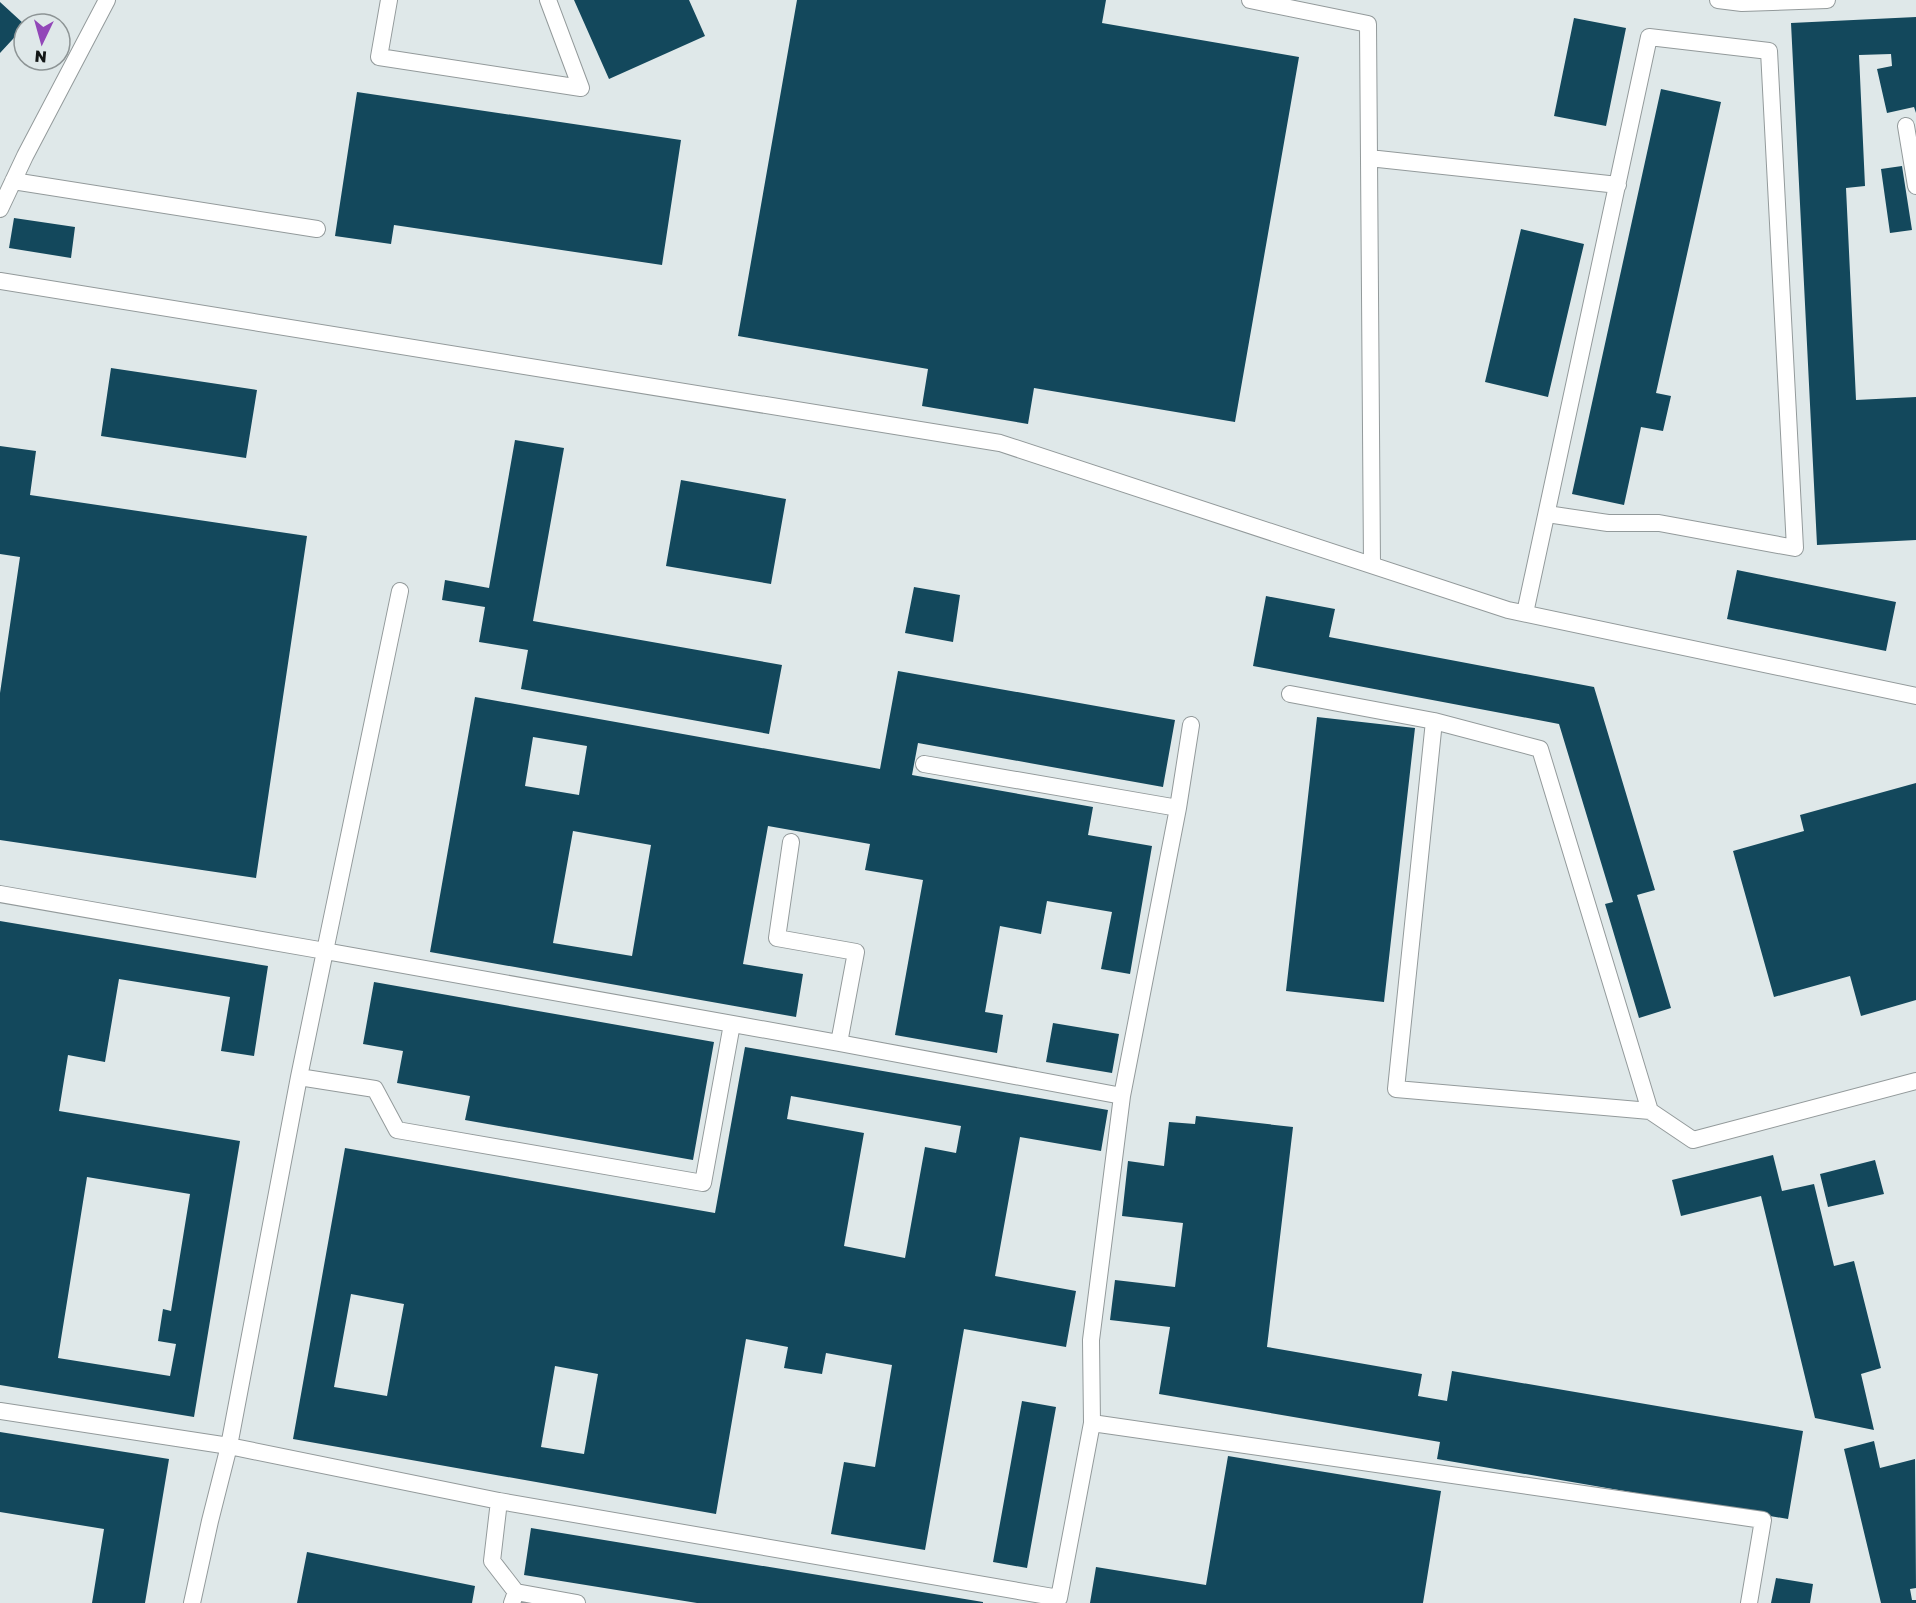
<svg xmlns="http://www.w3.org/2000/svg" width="1916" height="1603" font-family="'Golos Text',sans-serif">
	<rect width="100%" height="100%" fill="#dfe8e9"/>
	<path fill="#13485c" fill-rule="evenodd" d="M574,0H689L705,36L609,79Z
		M797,0H1106L1102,23L1299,57L1235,422L1034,388L1028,424L922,406L928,369L738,336Z
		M0,2L24,24V27L0,53Z
		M1916,17V113L1914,107L1887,113L1877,69L1892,66L1891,54L1859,55L1865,186L1846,188L1856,400L1916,397V540L1817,545L1791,23Z
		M1574,18L1626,28L1606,126L1554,116Z
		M1661,89L1721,102L1656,393L1671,396L1663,431L1641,427L1624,505L1572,494Z
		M357,92L681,140L662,265L394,225L391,244L335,236Z
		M1902,166L1912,230L1890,233L1881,169Z
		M14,218L75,227L71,258L9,248Z
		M1521,229L1584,244L1548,397L1485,382Z
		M111,368L257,390L246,458L101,436Z
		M515,440L564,448L533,621L782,665L769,734L521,689L528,650L479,642L485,607L442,600L445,580L489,588Z
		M0,446L36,451L30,495L307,536L256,878L0,840V693L20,557L0,554Z
		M681,480L786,499L771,584L666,566Z
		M1737,570L1896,602L1886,651L1727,619Z
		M914,587L960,595L953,642L905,633Z
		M1266,596L1335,609L1329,637L1594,687L1655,890L1637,895L1671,1008L1639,1018L1605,904L1613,902L1559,724L1253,666Z
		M898,671L1175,720L1163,787L918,743L912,775L1093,807L1088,835L1152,846L1130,974L1101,969L1112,912L1047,901L1041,934L1000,926L985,1012L1003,1015L997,1053L895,1035L923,880L865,870L870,844L768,826L743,964L803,974L796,1017L430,952L475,697L880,769ZM533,737L587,746L579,795L525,786ZM573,831L651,845L632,956L553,943Z
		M1317,717L1415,728L1384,1002L1286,991Z
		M1916,783V1000L1861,1016L1850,976L1774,997L1733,851L1804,831L1800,815Z
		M0,921L268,966L254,1056L221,1051L230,997L119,979L105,1062L68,1055L59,1111L240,1141L194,1417L0,1385ZM87,1177L190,1194L171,1311L163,1309L158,1341L176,1344L170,1376L58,1358Z
		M374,982L714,1042L693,1160L465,1120L470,1096L397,1083L403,1051L363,1044Z
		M1053,1023L1119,1034L1112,1073L1046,1062Z
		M745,1047L1108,1110L1101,1151L1020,1137L995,1276L1076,1291L1066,1347L964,1329L925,1550L831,1534L844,1462L875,1467L892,1365L826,1353L822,1374L784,1368L788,1347L746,1339L716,1514L293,1439L345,1148L715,1213ZM791,1096L961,1126L956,1153L925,1147L905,1258L844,1246L864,1133L787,1119ZM351,1294L404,1304L387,1396L334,1387ZM555,1366L598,1374L584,1454L541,1447Z
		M1196,1116L1293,1127L1267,1347L1422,1374L1418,1396L1447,1401L1452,1371L1803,1431L1788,1519L1437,1459L1440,1442L1159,1394L1170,1327L1110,1320L1115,1280L1175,1287L1183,1223L1122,1216L1128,1161L1164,1166L1169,1122L1195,1124Z
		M1773,1155L1782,1191L1814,1184L1834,1266L1854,1261L1881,1368L1861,1374L1874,1430L1815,1418L1761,1196L1681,1216L1672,1180Z
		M1875,1160L1884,1194L1828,1207L1820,1174Z
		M1022,1401L1056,1407L1027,1568L993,1562Z
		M0,1432L169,1459L145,1603H92L104,1529L0,1512Z
		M1874,1441L1880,1468L1915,1459L1916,1588L1910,1589L1912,1600H1916V1603H1881L1844,1449Z
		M1228,1456L1441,1491L1423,1603H1090L1096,1567L1206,1585Z
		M531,1528L983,1602V1603H697L524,1575Z
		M307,1552L475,1586L472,1603H297Z
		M1776,1578L1813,1584L1810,1603H1771Z"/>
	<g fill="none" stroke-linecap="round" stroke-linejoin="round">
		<g stroke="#939a9b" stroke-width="18">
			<path id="lane" d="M389,0L379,57L581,88L548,0
				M1250,0L1368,24L1372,565
				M1718,0L1742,3L1827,0
				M1906,126L1916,186
				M1369,158L1618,185
				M13,181L317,229
				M0,209L25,156L107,0
				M0,281L1000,443L1508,610L1916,696
				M1525,613L1649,37L1769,51L1795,548L1659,523H1608L1547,514
				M1290,694L1434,721L1540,749L1650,1111L1693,1140L1916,1081
				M1434,721L1396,1089L1650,1111
				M924,764L1178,808
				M791,842L777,938L856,952L839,1043
				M0,894L325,951L400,591
				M299,1077L375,1089L397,1130L703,1183L732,1024
				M0,1411L229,1446L499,1501L1059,1598L1092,1423L1091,1340L1122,1096L1178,808L1191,725
				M1092,1423L1763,1520L1749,1603
				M499,1501L492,1561L516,1592
				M192,1603L210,1521L229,1446L299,1077L325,951L839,1043L1122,1096
				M512,1603L516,1592L577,1603"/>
		</g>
		<use href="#lane" stroke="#fff" stroke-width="16"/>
	</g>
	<g transform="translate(42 42) rotate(185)"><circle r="28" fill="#dfe8e9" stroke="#8d9495" stroke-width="1.5"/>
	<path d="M0-4.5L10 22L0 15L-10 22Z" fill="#9247b8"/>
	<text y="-9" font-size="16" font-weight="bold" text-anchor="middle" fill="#131616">N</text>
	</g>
</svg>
